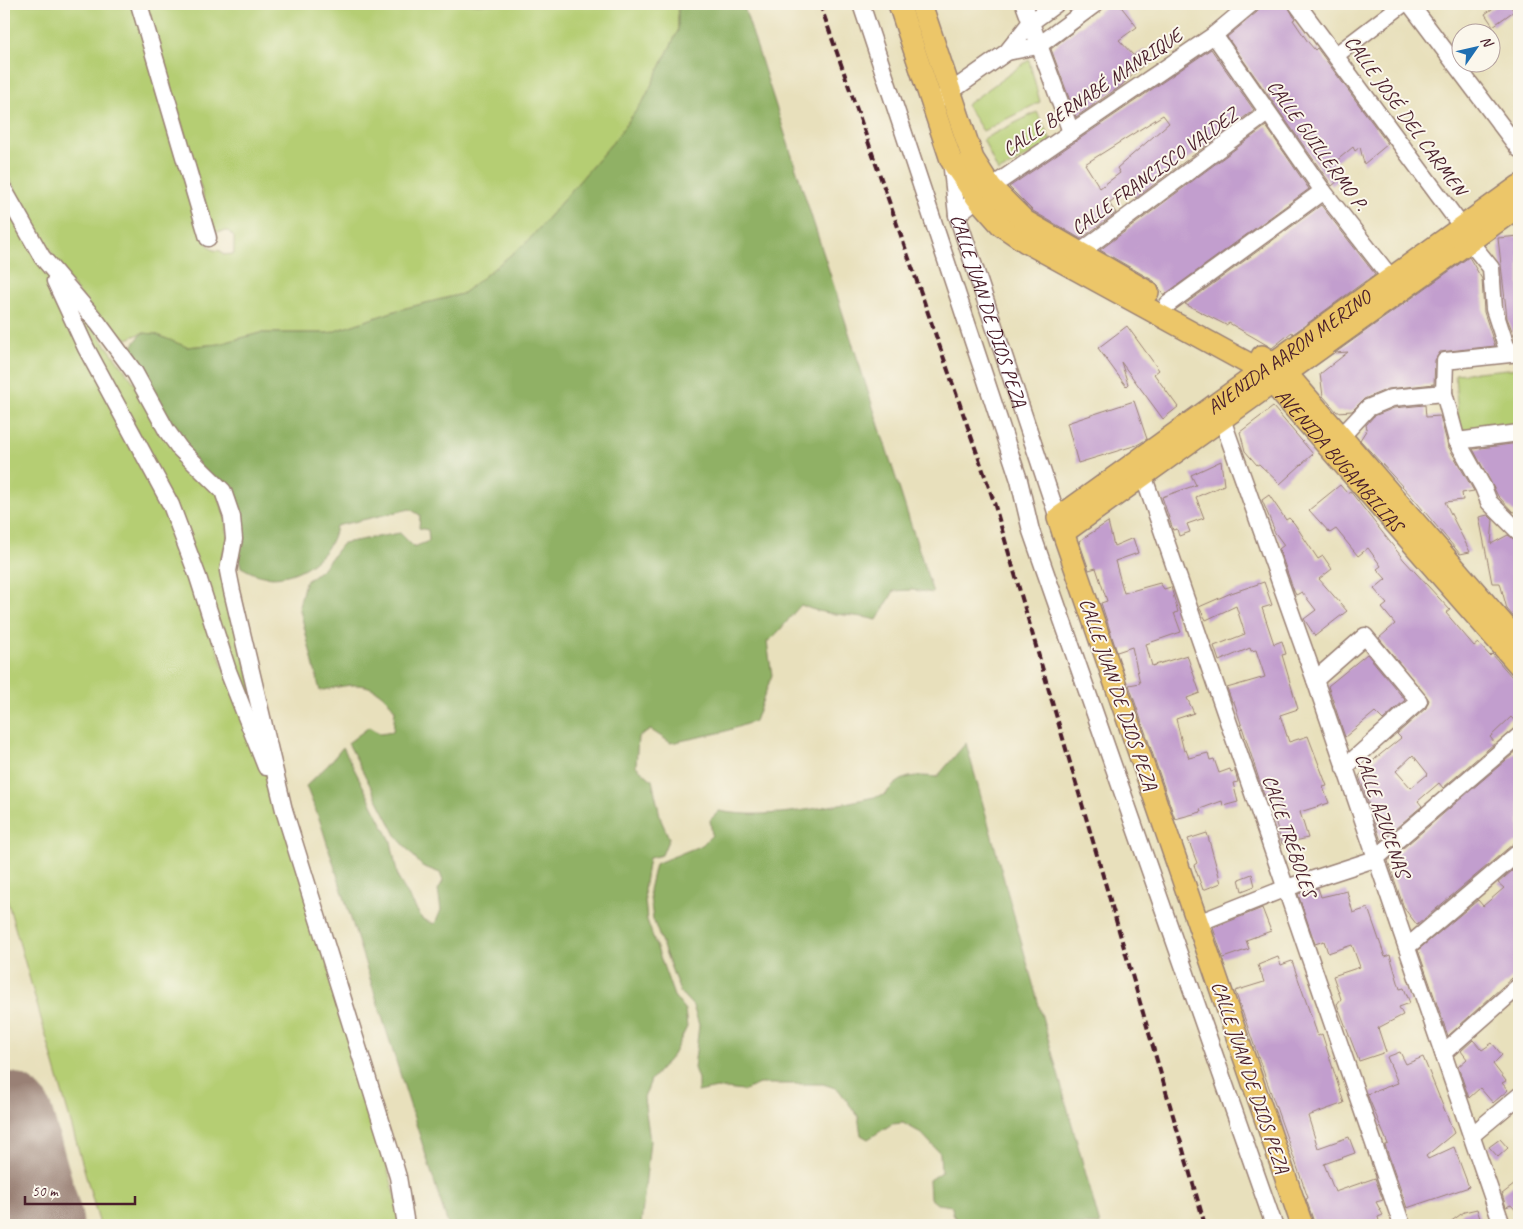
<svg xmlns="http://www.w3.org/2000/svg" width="1523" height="1229" font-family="Caveat,sans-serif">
	<rect width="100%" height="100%" fill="#fbf7ec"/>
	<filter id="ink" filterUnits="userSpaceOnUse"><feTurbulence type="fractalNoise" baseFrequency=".02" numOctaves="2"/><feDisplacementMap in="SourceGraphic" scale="10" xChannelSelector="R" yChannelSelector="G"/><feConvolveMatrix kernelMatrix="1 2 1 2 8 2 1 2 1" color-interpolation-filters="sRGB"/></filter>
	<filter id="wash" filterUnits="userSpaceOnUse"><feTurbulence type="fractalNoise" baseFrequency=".0096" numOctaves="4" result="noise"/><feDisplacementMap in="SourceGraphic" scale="20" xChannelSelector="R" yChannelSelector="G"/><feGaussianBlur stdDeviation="1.12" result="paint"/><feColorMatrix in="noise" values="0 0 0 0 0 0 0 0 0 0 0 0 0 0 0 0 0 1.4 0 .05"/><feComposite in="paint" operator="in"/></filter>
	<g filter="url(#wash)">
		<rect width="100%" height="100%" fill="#e8e0bc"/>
		<path fill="#b5ce73" stroke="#80764f" d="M14,4H138L208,245L213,250L221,251L223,255L234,254V237L228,231L214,232L146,4H678V31L644,100L613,142L528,241L462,294L398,310L329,333H260L219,344L186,347L155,334L142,333L127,339L100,319L65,276L4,170V7Z
			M1029,60L1040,102L983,131L966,105Z
			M1037,112L1052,143L998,172L983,139Z
			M4,195L30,236L167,501L224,669L286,823L404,1225H100L4,889Z
			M69,296L218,494L226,520L228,539L223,553L225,571L269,762L135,428Z
			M1519,368V427L1459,434L1455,374Z"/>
		<path fill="#90b165" stroke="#6d6848" d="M678,4H743L933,593L913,590L894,591L877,620C851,613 826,617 801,605C789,617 781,632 767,642L772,675L755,721L723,732L671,743L651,730L638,737L636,766L652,780L661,820L669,838L662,855L649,858L644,890L647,920L674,996L685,1010L687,1027L673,1055L651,1080L644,1098L650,1141L641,1225H448L320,821L306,786L328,765L343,747L391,841L398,878L422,919L435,924L441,910L438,890L443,881L440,873L422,866L397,837L348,743L369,727L380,734L393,732L395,710C373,678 355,683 320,691L299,606L305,582L323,568L343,543L400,533L414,547L429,541L428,530L419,528L420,515L410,509L336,526C332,558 293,582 263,576C255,575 247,570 241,567L238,553V515L184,446L127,353L142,333L155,334L187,347L219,344L260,333H329L398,310L462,294L528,241L613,142L644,100L678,31Z
			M966,743L1100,1225H962L953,1215L952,1206L937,1204L930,1198L929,1180L941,1172L940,1153L921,1133L903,1123L892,1124L868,1139L861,1135L858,1116L838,1089L823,1084H759L743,1091L717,1088L698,1092V1079L694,1068L699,1025L693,1006L680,992L653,919L649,890L655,864L702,845L712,835L710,820L719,811C770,821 834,805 884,795C903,774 911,775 937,777Z"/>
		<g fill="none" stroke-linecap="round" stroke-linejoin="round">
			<path stroke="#998074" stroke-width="99" d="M4,1121L34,1225"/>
		</g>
		<g id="blocks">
			<path fill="#c29ece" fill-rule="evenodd" d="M1109,4H1119L1137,27L1119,40L1134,56L1144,50L1151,58L1121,86L1076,117L1051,49Z
				M1261,4H1287L1295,19L1293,20L1308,42L1315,50L1317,48L1388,144L1364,164L1360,147L1355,151L1353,147L1329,167L1339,180L1332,186L1227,37L1257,12Z
				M1499,4H1509L1514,11L1493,26L1485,14Z
				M1211,49L1254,110L1136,198L1129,187L1109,203L1116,213L1081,239L1033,211L1009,187ZM1163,115L1169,123L1117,168L1120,173L1100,188L1085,164Z
				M1266,126L1309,189L1164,295L1154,281L1100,250Z
				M1321,205L1375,274L1293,334L1292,332L1272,348L1229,323L1226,325L1185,304Z
				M1519,236V343H1517L1507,318L1498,238Z
				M1469,257L1482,279L1484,312L1495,346L1440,352L1435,360L1434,384L1388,389L1364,399L1352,411L1337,412L1323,396L1320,374L1348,352L1335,353Z
				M1127,326L1159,370L1154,374L1178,407L1163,419L1121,362L1128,384L1126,386L1098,348Z
				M1134,401L1147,439L1137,445L1078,463L1067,423Z
				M1425,405L1426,417L1440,416L1448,446L1474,491L1462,493L1463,500L1445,502L1470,552L1460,554L1413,498L1360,440L1367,429L1366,425L1374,416L1394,408Z
				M1273,407L1313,454L1280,484L1259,464L1257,465L1245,451L1240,432Z
				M1519,443V511L1513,512L1498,496L1473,449Z
				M1221,461L1224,485L1196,497L1204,518L1187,524L1190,532L1179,536L1177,529L1173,530L1162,497L1196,485L1191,475Z
				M1340,485L1347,493L1350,491L1404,560L1450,610L1446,613L1474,646L1478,643L1490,656L1492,654L1519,685V726L1511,717L1490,737L1495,743L1443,788L1439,783L1418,801L1422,806L1381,841L1359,776L1376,758L1401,738L1397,734L1426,708L1429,700L1379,638L1395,624L1382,608L1387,604L1374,589L1386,579L1377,569L1381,566L1368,548L1358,556L1336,529L1330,533L1309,510ZM1413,755L1428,774L1411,788L1396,771Z
				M1269,495L1286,520L1289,518L1294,523L1318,559L1323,556L1332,569L1319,579L1347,611L1315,636L1304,619L1316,610L1302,592L1296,595L1294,591L1279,549L1284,545L1273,530L1274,529L1262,500Z
				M1488,515L1493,520L1491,544L1508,535L1519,542V623L1507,609L1500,583H1492L1479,517Z
				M1108,522L1114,546L1133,538L1138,553L1115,561L1124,593L1160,583L1164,589L1171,587L1178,612L1174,613L1181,632L1146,644L1152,666L1187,655L1200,693L1187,698L1194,713L1176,719L1184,751L1186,750L1189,758L1208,753L1210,760L1214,759L1219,773L1230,769L1231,772L1235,771L1238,782L1233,783L1238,802L1223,806L1222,801L1200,809L1201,812L1175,819L1129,685L1140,683L1132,647L1117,652L1101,603L1107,601L1096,568L1089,570L1079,541Z
				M1264,582L1272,605L1262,608L1274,644L1282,641L1286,654L1282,655L1298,709L1280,715L1289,742L1308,736L1327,786L1323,787L1329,803L1300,812L1308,838L1282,844L1275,820L1286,816L1275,793L1264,795L1234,702H1232L1227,688L1265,677L1256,650L1251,651L1250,648L1219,661L1214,646L1245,634L1236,606L1206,620L1199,607L1231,593Z
				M1367,654L1405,700L1383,720L1375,712L1345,737L1328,686Z
				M1519,749V842L1513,844L1417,925L1404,908L1388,861Z
				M1207,833L1221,883L1203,890L1194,865L1197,863L1188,839Z
				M1519,865V976L1512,978L1448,1036L1418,950L1478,900L1483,906L1504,888L1498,883Z
				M1252,874L1255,886L1242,891L1239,879Z
				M1318,888L1321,897L1347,891L1353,913L1368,908L1385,957L1390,955L1400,989L1404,988L1410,1003L1399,1007L1403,1015L1378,1028L1386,1052L1359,1061L1337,1004L1341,999L1333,976L1360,967L1352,945L1328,953L1324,941L1315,944L1298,894Z
				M1262,908L1271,931L1246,940L1249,949L1223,958L1213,928Z
				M1278,957L1281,965L1292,961L1318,1036L1322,1034L1344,1103L1308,1116L1318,1148L1349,1137L1355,1153L1324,1164L1335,1192L1375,1178L1383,1200L1376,1202L1383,1215L1378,1217L1380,1225H1320L1318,1221L1314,1222L1306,1199L1308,1198L1235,991L1264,982L1258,965Z
				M1473,1040L1482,1050L1492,1043L1502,1055L1493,1064L1506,1081L1502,1083L1508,1090L1493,1103L1480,1088L1469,1098L1458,1067L1467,1059L1461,1051Z
				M1400,1052L1406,1064L1423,1057L1454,1133L1426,1156L1428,1159L1454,1147L1469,1187L1407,1208L1385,1145L1388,1144L1367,1094L1398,1083L1387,1057Z
				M1500,1139L1508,1148L1498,1157L1489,1147Z
				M1519,1181V1214L1511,1205L1506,1207L1502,1194Z
				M1477,1209L1482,1225H1446L1464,1212Z"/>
		</g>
	</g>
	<g filter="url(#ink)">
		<use href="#blocks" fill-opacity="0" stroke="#998074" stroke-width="1"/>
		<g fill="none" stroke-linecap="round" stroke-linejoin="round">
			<g stroke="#998074" stroke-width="19">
				<g id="minor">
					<path d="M139,4L208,238"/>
					<path d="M861,4L1019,480L1031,531L1274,1225"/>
					<path d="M1024,4L1071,132"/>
					<path d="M1297,4L1462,227"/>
					<path d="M1410,4L1519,149"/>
					<path d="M1214,35L1323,191L1391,278"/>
					<path d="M1007,52L1038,46L1095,4"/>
					<path d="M1336,55L1403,4"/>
					<path d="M943,97L1007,52L1030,23L1056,4"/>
					<path id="s1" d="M951,160L957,215L1058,518"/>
					<path d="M4,190L42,257L98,323L135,373L167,431L180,449L223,491L232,517L234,539L228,571L232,591L284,810L390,1150L398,1177L406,1225"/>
					<path d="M957,215L991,187L1214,35L1251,4"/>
					<path d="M1470,242L1491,268L1494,309L1506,346L1512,353"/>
					<path d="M1071,259L1267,113"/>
					<path d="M55,281L86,348L171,505L198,577L228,671L266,767"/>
					<path d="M1168,304L1323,191"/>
					<path d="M1519,353L1445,361L1444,393L1457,441L1483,487L1489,502L1519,532"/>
					<path d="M1222,419L1315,680L1502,1225"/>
					<path d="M1341,437L1368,408L1392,398L1444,393"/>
					<path d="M1457,441L1519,433"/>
					<path d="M1140,466L1402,1225"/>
					<path d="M1315,680L1365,636L1419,701L1344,768"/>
					<path d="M1198,923L1286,888L1375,859L1519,736"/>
					<path d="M1407,947L1519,852"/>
					<path d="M1443,1053L1519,986"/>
					<path d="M1472,1135L1519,1096"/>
				</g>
			</g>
			<g stroke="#998074" stroke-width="24">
				<g id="major">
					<path id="s2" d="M899,4L951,160L977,198L1001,225L1026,242L1262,371L1519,665"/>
					<path d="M921,4L973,159L991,187L1025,221L1148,292"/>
					<path d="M1262,356L1286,373L1519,642"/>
					<path d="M1063,533L1519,206"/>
					<path id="s3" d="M1302,1225L1058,518L1519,186"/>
				</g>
			</g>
			<use href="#minor" stroke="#fff" stroke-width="16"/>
			<use href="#major" stroke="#ecc669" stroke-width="21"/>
			<path stroke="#4a1f2b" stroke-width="4" stroke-dasharray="8 4" stroke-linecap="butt" d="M820,4L993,499L1205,1225"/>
		</g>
	</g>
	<g text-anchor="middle" stroke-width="4" stroke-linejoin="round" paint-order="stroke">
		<g font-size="20" fill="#4a1f2b" stroke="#fbf7ec">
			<text transform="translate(1092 92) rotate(-34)" y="7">CALLE BERNABÉ MANRIQUE</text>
			<text transform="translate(1406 115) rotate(54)" y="7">CALLE JOSÉ DEL CARMEN</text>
			<text transform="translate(1318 145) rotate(54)" y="7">CALLE GUILLERMO P.</text>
			<text transform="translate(1154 171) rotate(-36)" y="7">CALLE FRANCISCO VALDEZ</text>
			<text dy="7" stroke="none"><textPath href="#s1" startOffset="156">CALLE JUAN DE DIOS PEZA</textPath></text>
			<text dy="7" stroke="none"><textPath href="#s3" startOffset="1032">AVENIDA AARON MERINO</textPath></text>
			<text dy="7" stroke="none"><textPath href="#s2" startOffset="664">AVENIDA BUGAMBILIAS</textPath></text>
			<text transform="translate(1119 694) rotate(71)" y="7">CALLE JUAN DE DIOS PEZA</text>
			<text transform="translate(1383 815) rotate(71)" y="7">CALLE AZUCENAS</text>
			<text transform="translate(1290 836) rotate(71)" y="7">CALLE TRÉBOLES</text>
			<text transform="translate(1251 1077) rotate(71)" y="7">CALLE JUAN DE DIOS PEZA</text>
		</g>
	</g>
	<rect width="1523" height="1229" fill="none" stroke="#fbf7ec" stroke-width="20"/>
	<g transform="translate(1476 48) rotate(56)"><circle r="24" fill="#fbf7ec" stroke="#b4a19f"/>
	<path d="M0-4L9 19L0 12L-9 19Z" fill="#1f6fb2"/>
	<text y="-8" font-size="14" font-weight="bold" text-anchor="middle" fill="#4a1f2b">N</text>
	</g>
	<path d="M25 1196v8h110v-8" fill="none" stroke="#4a1f2b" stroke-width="2.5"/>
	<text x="32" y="1196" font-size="15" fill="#4a1f2b" stroke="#fbf7ec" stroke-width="4" paint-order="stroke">50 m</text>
</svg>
